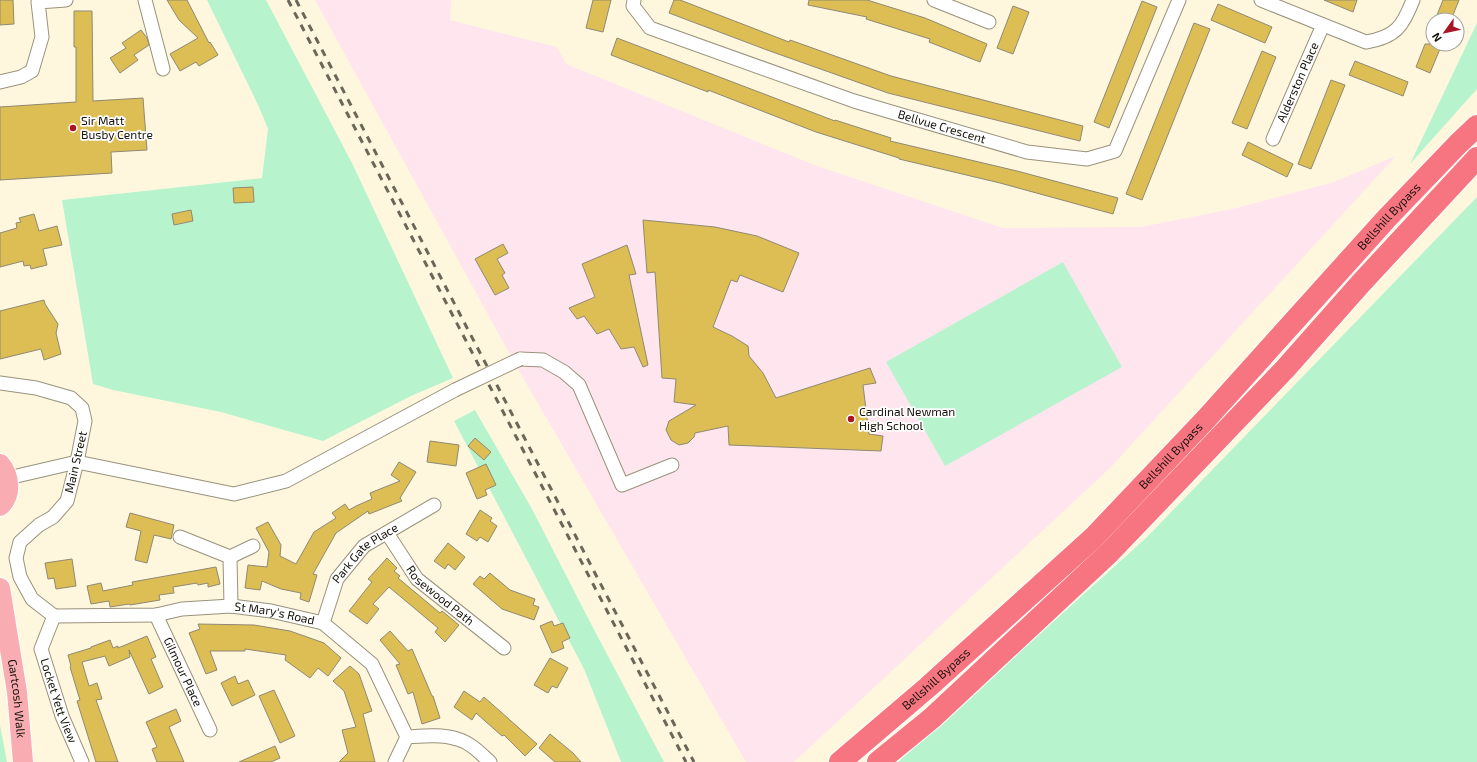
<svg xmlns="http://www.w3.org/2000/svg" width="1477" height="762" font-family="'Exo 2',sans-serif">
	<rect width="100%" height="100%" fill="#fef7de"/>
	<path fill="#ffe5ee" d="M315,0H451L450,20L557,47L566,64L817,166L1003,228L1141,227L1237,208L1334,182L1396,156L1110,468L794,762H746L518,369Z"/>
	<path fill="#b7f4ce" d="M207,0H266L352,163L453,378L411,396L323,441L221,412L113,390L93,384L62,200L262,178L268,129L259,107Z
		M1477,23V89L1410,164Z
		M1477,197V762H898L1146,538Z
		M1063,262L1122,367L945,466L886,362Z
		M475,410L532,509L589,620L664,762H621L584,669L454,421Z
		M0,725L7,762H0Z"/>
	<path fill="#dcbe54" stroke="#908973" d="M0,0H13L14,24L0,25Z
		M167,0H187L209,43L210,42L218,55L199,66L196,62L180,71L170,54L198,38L179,20Z
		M593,0H611L603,32L586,28Z
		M674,0H680L789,42L790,40L891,76L1083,126L1080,141L888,93L767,50L669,13Z
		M809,0H867L925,18L987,44L980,62L929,42L930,39L866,19L867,17L808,5Z
		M1324,0H1357L1353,12Z
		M1443,0H1459L1451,20H1435Z
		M1142,1L1157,7L1109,128L1094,122Z
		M1218,4L1272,27L1265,43L1211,20Z
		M1013,6L1029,12L1013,54L997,48Z
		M74,11H92L93,101L143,98L147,150L111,152L112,173L0,180V107L76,102V47H74Z
		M1194,23L1210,29L1142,200L1126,194Z
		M141,30L147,38L149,45L134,55L138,60L120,73L110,58L126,48L122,43Z
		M617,38L835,121V120L891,138L890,141L1017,171L1118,198L1113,214L1000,183L899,159V158L816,132L708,90V92L611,55Z
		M1425,44H1442L1430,73L1416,67Z
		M1262,51L1276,57L1247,129L1232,123Z
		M1355,61L1408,82L1403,96L1349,75Z
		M1331,80L1345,85L1311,169L1298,164Z
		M1248,142L1293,164L1287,177L1242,155Z
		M253,187L254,202L234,203L233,188Z
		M191,210L193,221L174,225L172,214Z
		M34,214L39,231L57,226L62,245L43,249L47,265L31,269L30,265L24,266L23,261L0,267V233L17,228L16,223L21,222L19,218Z
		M643,220L715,227L757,236L799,253L783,292L740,275L737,282L731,280L713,327L732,336L748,346L749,356L763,373L776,398L870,368L876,383L863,385L869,434L883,436L881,451L729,445L728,426L695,433L694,437L688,443L679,445L671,440L666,430L669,421L696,405L674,402L676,379L662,378L655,272L647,273Z
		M503,244L508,253L497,259L505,273L502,275L509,288L495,295L475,259Z
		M627,245L636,274L629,275L648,365L643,367L634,347L621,349L609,329L597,334L584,316L577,319L569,308L595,297L582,264Z
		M44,300L45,304L58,324L56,333L61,354L44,360L41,349L0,359V311Z
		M475,438L491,452L484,460L468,446Z
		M430,441L459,445L456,466L427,462Z
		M399,462L416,472L400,498L402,501L369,514L368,511L336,533L313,574L317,575L309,602L300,599L301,593L281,589L262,581L260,590L245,588L248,565L267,567L269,552L256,528L268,522L281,545L280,556L296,564L314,532L336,518L332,513L345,504L349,510L356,506L372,499L370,493L400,481L391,475Z
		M486,464L496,485L485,490L487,495L477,499L466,473Z
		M480,510L492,518L490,521L497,526L488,542L480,537L477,541L466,534Z
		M130,513L174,525L171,539L154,535L147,563L135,560L141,531L126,527Z
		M448,543L465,557L455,570L448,564L445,569L434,561Z
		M387,558L397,568L394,571L400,576L398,578L440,613L442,611L459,625L445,642L435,632L438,628L389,587L373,604L379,609L367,624L349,611L372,582L368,579Z
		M72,559L76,586L56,589L54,578L48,579L45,563Z
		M216,567L220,584L208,587V583L198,585L197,583L173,587L174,593L159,595L160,600L130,605L129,604L110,607L109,601L91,604L87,586L101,583L103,591L133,585L132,582Z
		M490,573L510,590L535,599L533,605L539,607L534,620L502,609L473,584L480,576L484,579Z
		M552,621L554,626L563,623L570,638L562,642L564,648L552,653L540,626Z
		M198,624L254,625L290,631L324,643L341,658L328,676L318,668L310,678L285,660L286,655L245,649V651H210L217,670L206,674L189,633L200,629Z
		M390,631L408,651L412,649L432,696H433L440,718L422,724L413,692L408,694L396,665L400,664L380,640Z
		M147,636L156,657L151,659L163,687L149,694L129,650L130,657L109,666L105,656L82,662L89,686L97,683L102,699L96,700L118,762H96L77,701L80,700L70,667L71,666L68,655L91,648V647L110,640L113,648L118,646V648Z
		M550,658L568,668L557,688L552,686L548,693L534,685Z
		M350,666L359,674L372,711L363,714L375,762H339L348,753L342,730L356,727L344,691L333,681Z
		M235,676L238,684L248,680L255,695L232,706L221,683Z
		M274,690L295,736L280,743L259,696Z
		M464,691L480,702L484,697L537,744L525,756L504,735L502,736L476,713L472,720L454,707Z
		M176,709L181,721L169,727L184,762H157L152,749L157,747L146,722Z
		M550,734L573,753L581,762H555L539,748Z
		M275,746L280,758L271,762H239Z"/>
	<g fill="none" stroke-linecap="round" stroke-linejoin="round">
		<g stroke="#99927c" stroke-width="15">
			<g id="street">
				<path d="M145,0L163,69"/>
				<path id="s1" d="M634,0L633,6L650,28L854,101L1027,152L1087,159L1115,151L1179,0"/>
				<path d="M934,0L989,22"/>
				<path d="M1261,0L1366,42C1396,37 1403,26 1413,0"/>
				<path d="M0,82L21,77L32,71L42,37L38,2L66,0"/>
				<path id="s2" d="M1273,139L1323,25"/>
				<path d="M520,359L543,360L564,372L579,385L622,485L672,465"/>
				<path d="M0,383L36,388L71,398L82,408L85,421L77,462L67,501L53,517L39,525L20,542L16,558L20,577L32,599L54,616"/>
				<path d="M8,478L77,462L234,494L286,481L455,390"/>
				<path id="s3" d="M387,533L417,579L504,648"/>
				<path d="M180,537L230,557L231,606"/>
				<path d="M230,557L253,546"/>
				<path id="s4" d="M156,615L210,730"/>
				<path id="s5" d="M54,616L156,615L182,609L231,606L271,611L323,623L372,664L407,737L395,762"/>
				<path id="s6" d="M54,616L41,649L62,716L82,762"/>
				<path id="s7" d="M323,623L337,579L364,546L434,505"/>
				<path d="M407,737C423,736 441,734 457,739C470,742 481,754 490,762"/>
			</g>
		</g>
		<g stroke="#fff" stroke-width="22">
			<g id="primary">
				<path d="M0,464C10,476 12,495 0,506"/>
				<path id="s8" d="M0,588L17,692L23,762"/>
			</g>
		</g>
		<g stroke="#fff" stroke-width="24">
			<g id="highway">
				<path id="s9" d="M840,762L928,687L1093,538L1206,419L1387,218L1458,144L1477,126"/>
				<path d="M878,762L932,718L1109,553L1285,369L1362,282L1477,158"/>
			</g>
		</g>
		<use href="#street" stroke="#fff" stroke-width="13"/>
		<use href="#primary" stroke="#faacb3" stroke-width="20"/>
		<use href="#highway" stroke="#f77580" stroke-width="22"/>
		<path stroke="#6b6658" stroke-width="3" stroke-dasharray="7 7" stroke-linecap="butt" d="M288,0L686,762
			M296,0L609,600L694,762"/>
		<g stroke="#99927c" stroke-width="15" stroke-linecap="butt">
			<path id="street-bridge" d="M455,390L520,359"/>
		</g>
		<use href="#street-bridge" stroke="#fff" stroke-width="13"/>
	</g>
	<g fill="#aa1525" stroke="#fff" stroke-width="1.5">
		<circle cx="73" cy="128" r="4"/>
		<circle cx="851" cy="419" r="4"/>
	</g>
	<g text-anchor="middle" stroke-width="3.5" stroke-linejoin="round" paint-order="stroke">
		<g font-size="12" fill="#15120a" stroke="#fff">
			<text dy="4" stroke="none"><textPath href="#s2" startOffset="62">Alderston Place</textPath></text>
			<text dy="4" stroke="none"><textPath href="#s1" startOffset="342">Bellvue Crescent</textPath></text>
			<text dy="4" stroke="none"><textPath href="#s9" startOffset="775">Bellshill Bypass</textPath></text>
			<text dy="4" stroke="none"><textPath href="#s9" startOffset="451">Bellshill Bypass</textPath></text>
			<text transform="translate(76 462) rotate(-77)" y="4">Main Street</text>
			<text dy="4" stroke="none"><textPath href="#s7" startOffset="85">Park Gate Place</textPath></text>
			<text dy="4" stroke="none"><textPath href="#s3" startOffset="83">Rosewood Path</textPath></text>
			<text dy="4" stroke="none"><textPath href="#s5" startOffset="222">St Mary's Road</textPath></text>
			<text dy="4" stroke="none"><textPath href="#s4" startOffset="63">Gilmour Place</textPath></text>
			<text dy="4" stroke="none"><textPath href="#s9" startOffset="127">Bellshill Bypass</textPath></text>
			<text dy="4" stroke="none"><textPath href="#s8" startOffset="112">Gartcosh Walk</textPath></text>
			<text dy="4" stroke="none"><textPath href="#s6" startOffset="90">Locket Yett View</textPath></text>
		</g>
		<g font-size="12" fill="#15120a" stroke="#fff" text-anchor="start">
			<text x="81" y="125">Sir Matt<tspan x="81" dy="14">Busby Centre</tspan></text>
			<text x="859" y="416">Cardinal Newman<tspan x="859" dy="14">High School</tspan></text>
		</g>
	</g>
	<g transform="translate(1445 32) rotate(237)"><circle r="19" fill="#ffffff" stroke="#a1a09d"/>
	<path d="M0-3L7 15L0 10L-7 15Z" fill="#aa1525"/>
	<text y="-6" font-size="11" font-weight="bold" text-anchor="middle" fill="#15120a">N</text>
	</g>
</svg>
